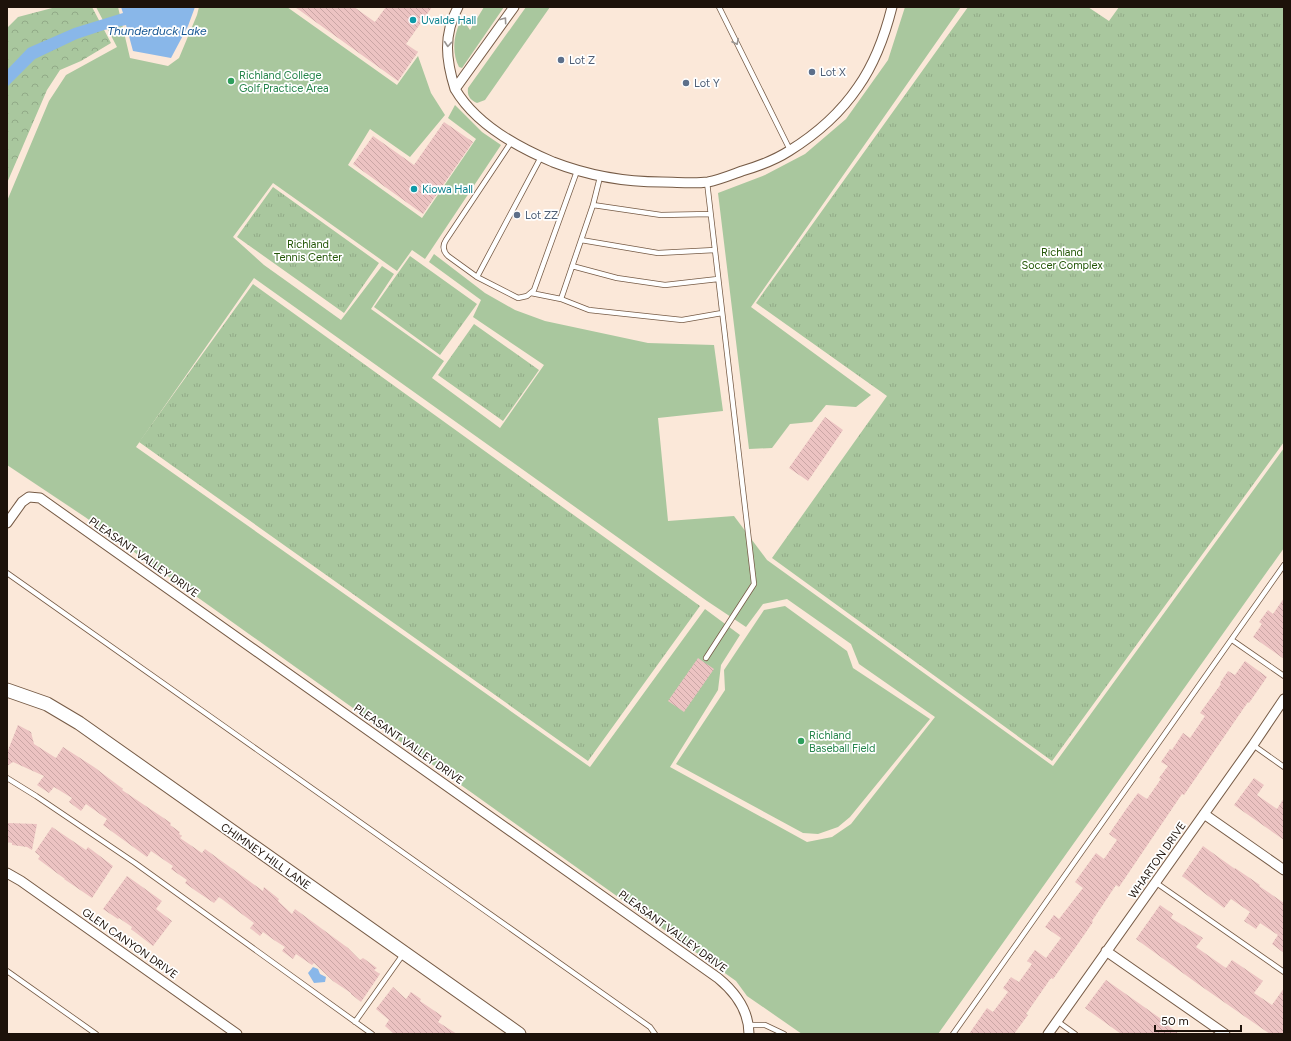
<svg xmlns="http://www.w3.org/2000/svg" width="1291" height="1041" font-family="Figtree,sans-serif">
	<defs>
		<pattern id="forest-crowns" width="20" height="18" patternUnits="userSpaceOnUse"><rect width="20" height="18" fill="#a9c79e"/><path d="M2 6a3 3 0 1 1 6 0M12 15a3 3 0 1 1 6 0" fill="none" stroke="#91aa87"/></pattern>
		<pattern id="park-tufts" width="24" height="20" patternUnits="userSpaceOnUse"><rect width="24" height="20" fill="#a9c79e"/><path d="M3 7l-1-3M5 7V3M7 7l1-3M15 17l-1-3M17 17v-4M19 17l1-3" fill="none" stroke="#91aa87"/></pattern>
		<pattern id="building-back-hatch" width="6" height="6" patternUnits="userSpaceOnUse"><rect width="6" height="6" fill="#ecc3c2"/><path d="M-1 5l2 2M0 0l6 6M5-1l2 2" fill="none" stroke="#caa6a5"/></pattern>
	</defs>
	<rect width="100%" height="100%" fill="#fbe8d9"/>
	<path fill="#a9c79e" fill-rule="evenodd" d="M96,7H118L130,58L168,66L179,58L197,15L199,7H287L397,85L418,56L431,93L445,115L410,157L370,129L348,165L422,218L476,139L448,118L455,105L482,132L501,145L425,259L412,250L397,271L273,183L233,237L264,265L341,320L382,266L394,274L371,309L444,361L432,378L500,428L544,365L473,317L481,300L429,262L434,254L485,293L515,310L545,321L648,343L714,345L723,411L658,418L668,521L734,516L767,560L1053,766L1284,448V548L938,1034H802L747,996L736,981L85,517L7,465V201L49,101L66,75L117,47ZM254,278L707,601L746,627L763,604L787,599L851,644L859,664L935,717L851,824L832,837L807,842L670,767L718,690L721,665L740,635L705,609L590,767L136,447Z
		M484,7H504L462,68L459,67C451,52 454,33 462,18L470,30Z
		M526,7H550L485,100L477,103C470,100 467,96 468,88Z
		M905,7H961L751,307L871,395L856,407L826,405L812,422L790,424L772,448L749,449L718,193L765,175L805,154L846,119L888,60Z
		M785,606L847,651L853,668L930,719L850,817L838,827L818,834L803,833L676,764L725,690L724,670L764,610Z"/>
	<path fill="url(#forest-crowns)" d="M56,7H92L111,43L81,61L60,70L47,90L7,183V28L18,17Z"/>
	<path fill="url(#park-tufts)" d="M968,7H1088L1109,21L1119,7H1284V442L1052,761L772,558L887,396L756,303Z
		M273,187L379,263L344,313L237,237Z
		M410,256L477,304L440,355L374,307Z
		M253,284L700,606L588,761L139,442Z
		M474,324L539,370L503,421L438,375Z"/>
	<path fill="#89b7e9" d="M121,7H195L188,26L171,58L133,51L126,25L104,30L77,39L35,59L7,87V70L28,48L74,28L123,13Z
		M313,967L318,969L320,974L326,977L325,982L314,983L308,973Z"/>
	<path fill="url(#building-back-hatch)" d="M295,7H354L375,22L386,7H432L406,44L418,52L398,81Z
		M444,122L473,142L423,214L353,164L373,136L414,165Z
		M825,417L843,430L808,481L789,468Z
		M1284,598V659L1253,637L1262,624L1259,622L1268,610L1273,614Z
		M698,658L714,669L684,712L668,701Z
		M1245,661L1267,677L1249,703L1248,702L1184,795L1182,794L1119,887L1116,885L1092,921L1093,922L1075,948L1053,979L1051,978L1026,1014L1028,1015L1014,1034H969L987,1008L993,1012L1008,992L1003,988L1011,977L1019,982L1032,964L1027,961L1035,950L1046,958L1061,938L1045,927L1054,915L1059,919L1083,888L1075,882L1096,853L1104,859L1117,840L1109,834L1127,808L1138,793L1147,799L1161,779L1159,778L1168,766L1161,762L1170,749L1172,750L1183,733L1190,738L1205,716L1200,713L1221,684L1220,683L1228,671L1235,675Z
		M18,725L31,732L34,744L56,758L63,747L94,767L123,789L122,790L171,823L170,825L180,832L179,834L182,836L180,838L202,853L205,849L263,891L264,887L279,899L278,901L292,914L295,909L348,948L360,960L363,958L377,968L374,970L380,974L361,1002L351,994V993L333,981L314,963L312,965L296,954L293,959L282,951L285,947L274,940L263,932L260,936L250,928L254,923L219,897L214,903L196,891L185,883L187,880L171,869L173,866L151,851L147,857L103,825L107,819L86,804L81,811L69,802L72,798L54,787L49,793L37,785L44,776L13,762L7,766V753Z
		M1254,778L1264,785L1257,795L1277,809L1284,798V840L1234,805Z
		M7,823L37,824L32,850L27,847L12,845V843L7,842Z
		M52,827L86,850L88,847L113,866L92,898L64,879H65L38,859L40,856L35,852Z
		M1203,846L1235,869V868L1260,885L1259,886L1284,903V953L1272,944L1278,935L1260,923L1256,929L1244,921L1250,912L1231,899L1224,908L1182,876Z
		M127,876L162,901L156,909L172,921L153,946L131,929L132,927L119,918L118,919L103,909Z
		M1160,905L1173,914L1171,918L1203,938L1196,947L1226,968L1232,960L1263,981L1254,993L1272,1005L1284,988V1034H1270L1198,984L1136,939Z
		M1106,980L1164,1021L1163,1022L1179,1034H1121L1085,1008Z
		M393,987L406,999L411,992L421,999L420,1001L442,1016L438,1022L457,1034H394L385,1026L389,1020L376,1009Z"/>
	<g fill="none" stroke-linecap="round" stroke-linejoin="round">
		<g stroke="#765b46" stroke-width="6">
			<path id="lane" d="M719,7L790,150
				M512,141L446,240C442,246 443,251 448,256L477,277L518,298L527,296L534,290L577,171
				M600,177L593,205L661,215L710,214
				M593,205L561,299L589,310L682,320L722,313
				M581,240L658,253L715,250
				M572,266L617,278L665,285L718,279
				M477,277L541,157
				M531,293L561,299
				M7,573L650,1027L655,1034
				M1232,640L1284,676
				M706,658L754,584L707,182
				M1253,745L1284,767
				M7,778L36,796L135,863L372,1034
				M1155,882L1284,972
				M7,971L96,1034
				M1057,1021L1075,1034
				M355,1022L404,953
				M749,1025H765L784,1034
				M953,1034L1284,565"/>
		</g>
		<g stroke="#765b46" stroke-width="11">
			<path id="street" d="M458,7C443,35 446,60 455,89L514,7
				M455,89C475,123 517,147 553,162C589,176 624,182 662,182C677,182 693,184 708,182C719,180 731,175 742,171C759,166 775,160 789,151C815,135 841,112 858,87C875,63 885,35 892,7
				M7,523L22,502L29,497L40,498L718,978C735,992 749,1011 749,1034
				M1204,814L1284,870
				M7,873L21,881L237,1034
				M1106,951L1225,1034
				M1048,1034L1253,745L1284,699"/>
		</g>
		<g stroke="#765b46" stroke-width="15">
			<path id="secondary" d="M7,690L47,704L79,723L519,1034"/>
		</g>
		<use href="#lane" stroke="#fff" stroke-width="4.5"/>
		<use href="#street" stroke="#fff" stroke-width="9"/>
		<use href="#secondary" stroke="#fff" stroke-width="13"/>
	</g>
	<defs><path id="oneway-chevron" d="M-2-3.5L2.5 0L-2 3.5" fill="none" stroke-width="1.6" stroke-linecap="round" stroke-linejoin="round"/></defs>
	<g stroke="#999491">
		<use href="#oneway-chevron" transform="translate(504 20) rotate(-54)"/>
		<use href="#oneway-chevron" transform="translate(736 42) rotate(64)"/>
		<use href="#oneway-chevron" transform="translate(448 44) rotate(95)"/>
	</g>
	<g fill="#0f9aa8" stroke="#fff" stroke-width="1.5">
		<circle cx="413" cy="20" r="4"/>
		<circle cx="414" cy="189" r="4"/>
	</g>
	<g fill="#5c6f8a" stroke="#fff" stroke-width="1.5">
		<circle cx="561" cy="60" r="4"/>
		<circle cx="812" cy="72" r="4"/>
		<circle cx="686" cy="83" r="4"/>
		<circle cx="517" cy="215" r="4"/>
	</g>
	<g fill="#2e9e5b" stroke="#fff" stroke-width="1.5">
		<circle cx="231" cy="81" r="4"/>
		<circle cx="801" cy="741" r="4"/>
	</g>
	<g text-anchor="middle" stroke-width="3.5" stroke-linejoin="round" paint-order="stroke">
		<g font-size="11" fill="#0d838f" stroke="#fff" text-anchor="start">
			<text x="421" y="24">Uvalde Hall</text>
			<text x="422" y="193">Kiowa Hall</text>
		</g>
		<g font-size="11" fill="#4e5e75" stroke="#fff" text-anchor="start">
			<text x="569" y="64">Lot Z</text>
			<text x="820" y="76">Lot X</text>
			<text x="694" y="87">Lot Y</text>
			<text x="525" y="219">Lot ZZ</text>
		</g>
		<g font-size="11" fill="#27864d" stroke="#fff" text-anchor="start">
			<text x="239" y="79">Richland College<tspan x="239" dy="13">Golf Practice Area</tspan></text>
			<text x="809" y="739">Richland<tspan x="809" dy="13">Baseball Field</tspan></text>
		</g>
		<g font-size="11" fill="#235607" stroke="#fff">
			<text x="308" y="248">Richland<tspan x="308" dy="13">Tennis Center</tspan></text>
			<text x="1062" y="256">Richland<tspan x="1062" dy="13">Soccer Complex</tspan></text>
		</g>
		<g font-size="11" fill="#1d120a" stroke="#fff">
			<text transform="translate(144 557) rotate(35)" y="4">PLEASANT VALLEY DRIVE</text>
			<text transform="translate(409 744) rotate(35)" y="4">PLEASANT VALLEY DRIVE</text>
			<text transform="translate(266 856) rotate(35)" y="4">CHIMNEY HILL LANE</text>
			<text transform="translate(1157 860) rotate(-55)" y="4">WHARTON DRIVE</text>
			<text transform="translate(673 931) rotate(36)" y="4">PLEASANT VALLEY DRIVE</text>
			<text transform="translate(130 943) rotate(35)" y="4">GLEN CANYON DRIVE</text>
		</g>
		<g font-size="12" font-style="italic" fill="#145592" stroke="#fff">
			<text x="157" y="35">Thunderduck Lake</text>
		</g>
	</g>
	<rect width="1291" height="1041" fill="none" stroke="#1d120a" stroke-width="16"/>
	<path d="M1155 1025v6h86v-6" fill="none" stroke="#1d120a" stroke-width="2"/>
	<text x="1161" y="1025" font-size="12" fill="#1d120a" stroke="#ffffff" stroke-width="3" paint-order="stroke">50 m</text>
</svg>
